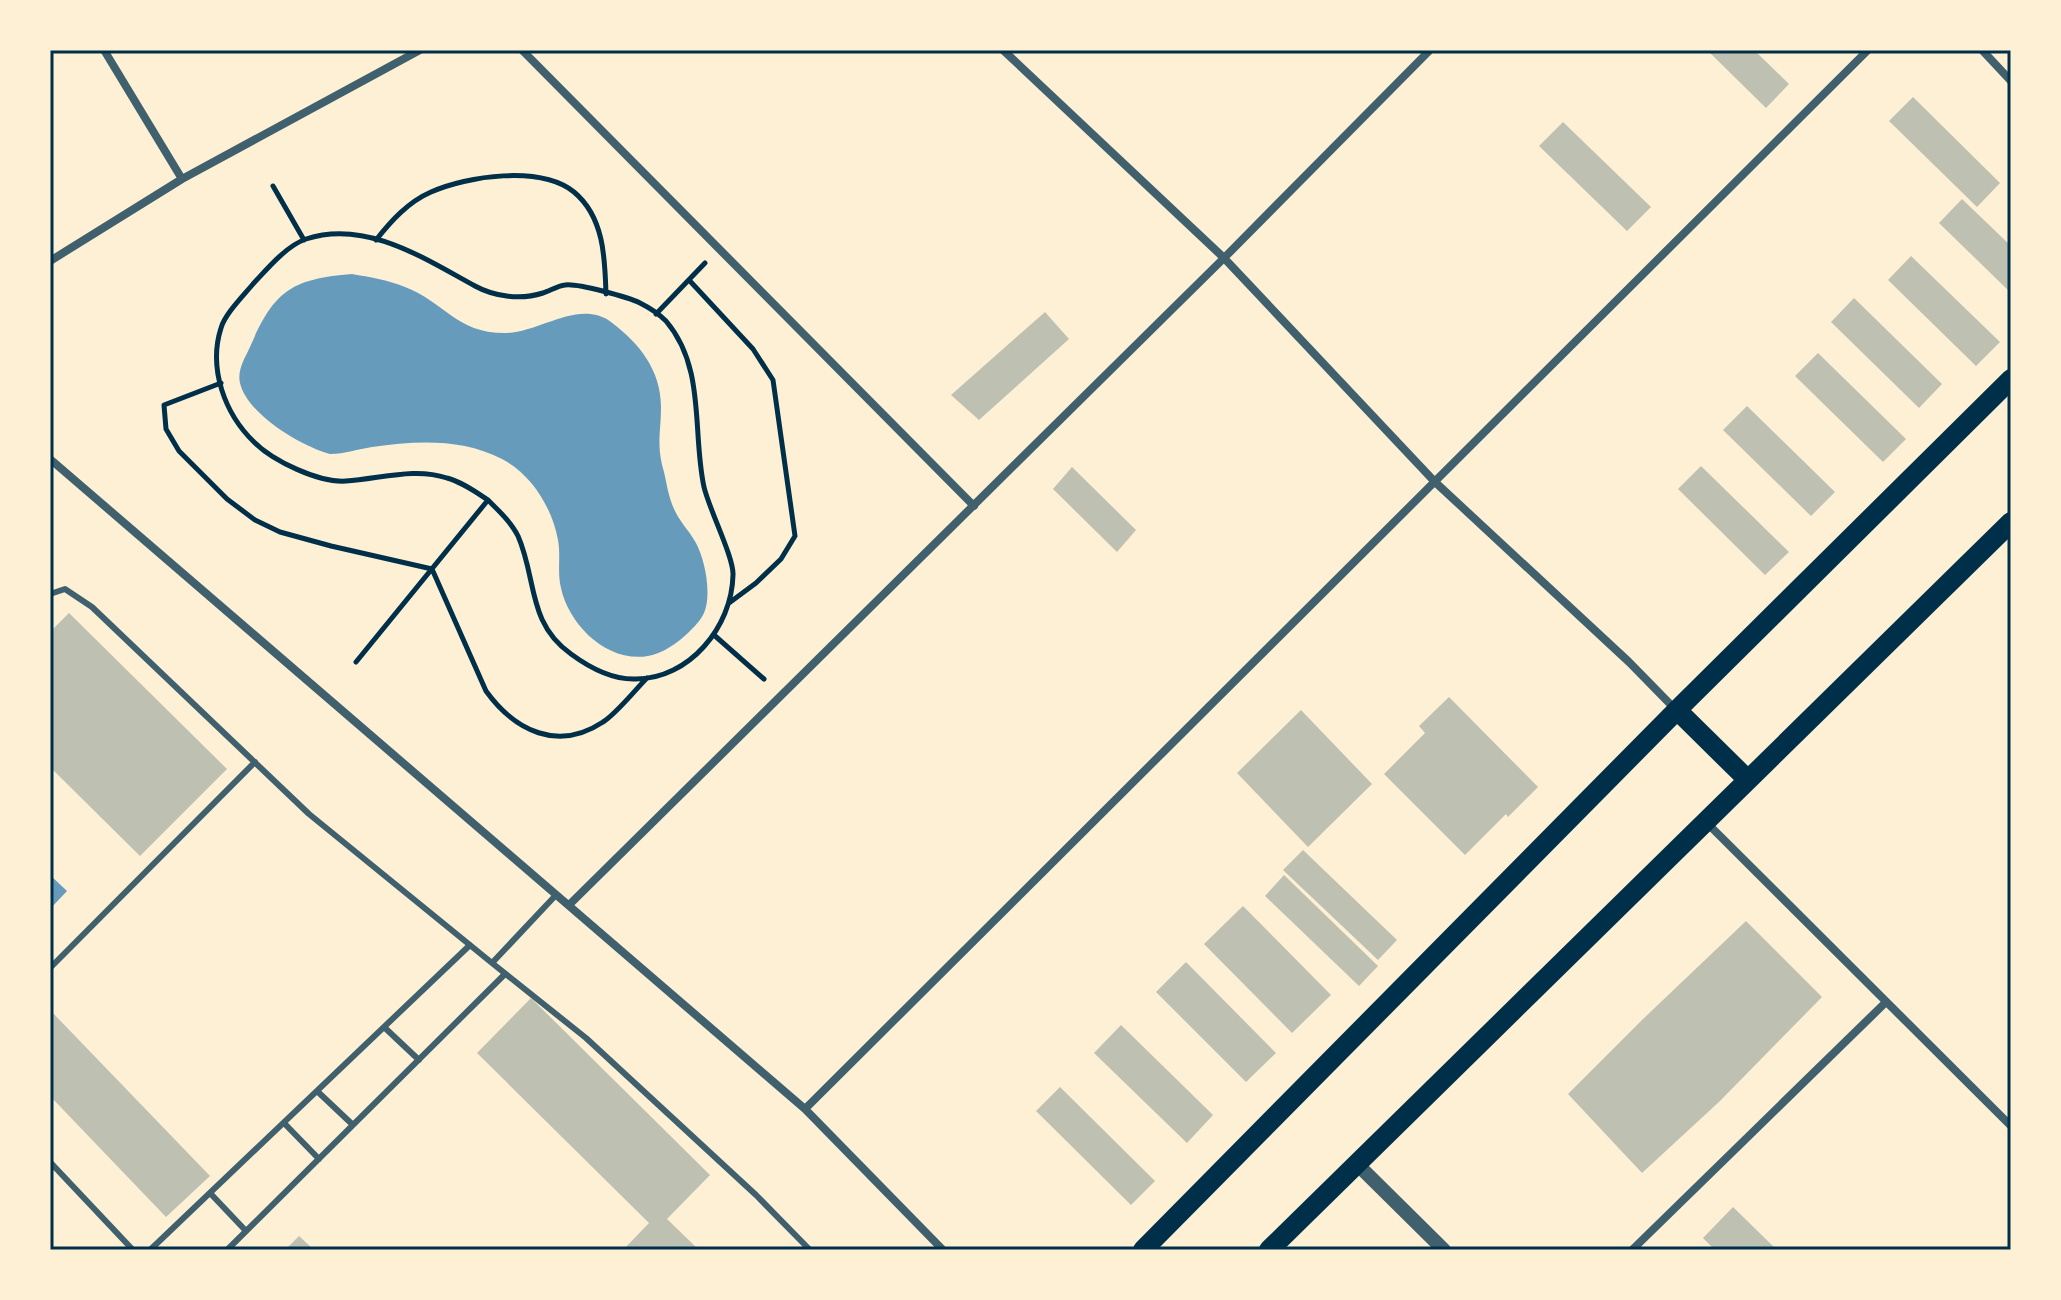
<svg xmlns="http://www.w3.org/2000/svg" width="2061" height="1300" font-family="'Alegreya Sans',sans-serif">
	<rect width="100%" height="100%" fill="#fdf0d5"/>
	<path fill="#669bbc" d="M352,274C369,277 388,280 405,287C445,302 456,334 507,333C541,332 579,299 611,322C639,343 661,370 661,407C661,433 656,445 664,472C667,485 669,500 676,513C681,523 690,532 696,543C705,560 712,594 704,613C701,620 694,627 689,632C679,642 662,654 648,656C607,663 569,625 561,588C557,572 561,556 558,540C552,507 531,474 502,459C461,438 416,441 372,447C358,449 345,454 330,454C301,446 247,414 240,383C237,370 245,358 250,347C274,291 291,279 352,274Z
		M50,875L67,891L50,909Z"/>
	<path fill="#bec0b2" d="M1707,50H1754L1789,84L1766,108Z
		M1913,97L2000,183L1977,207L1889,121Z
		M1563,122L1651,207L1627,231L1539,146Z
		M1962,199L2011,246V293L1939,223Z
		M1911,256L2000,342L1976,366L1888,280Z
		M1854,298L1942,384L1919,408L1831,322Z
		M1045,312L1069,339L979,420L951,395Z
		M1818,353L1906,439L1883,462L1795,376Z
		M1747,406L1835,492L1811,516L1723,430Z
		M1701,466L1789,552L1765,575L1678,489Z
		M1072,467L1136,530L1117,552L1053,489Z
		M69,613L227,769L140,856L50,767V632Z
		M1449,697L1538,787L1508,817L1506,814L1465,855L1384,774L1425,733L1419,726Z
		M1301,710L1372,784L1308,847L1237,773Z
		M1303,850L1397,940L1378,960L1283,870Z
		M1284,875L1378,966L1359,986L1265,896Z
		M1243,906L1331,995L1292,1033L1204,944Z
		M1746,921L1822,997L1720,1101L1642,1173L1568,1094L1642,1020Z
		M1186,962L1276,1053L1246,1082L1156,992Z
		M531,998L710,1175L667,1219L699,1250H623L649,1223L477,1053Z
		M50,1010L210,1176L166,1217L50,1096Z
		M1121,1025L1213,1115L1187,1143L1094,1053Z
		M1060,1087L1155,1181L1131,1205L1036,1111Z
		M1733,1207L1777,1250H1715L1703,1238Z
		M299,1236L314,1250H285Z"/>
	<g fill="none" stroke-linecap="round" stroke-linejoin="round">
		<path stroke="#003049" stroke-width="5" d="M273,186L304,240
			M376,240C391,221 408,202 431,192C467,176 540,165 574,192C604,217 605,258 606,294
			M689,280L753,349L773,380L795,536L781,559L756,583L729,603
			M656,314L705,263
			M221,383L164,405L166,429L179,451L227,499L255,520L280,532L331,546L432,569L486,691C515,731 558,752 603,722C616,714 635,690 647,678
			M714,635L764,679
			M356,662L488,500C499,511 511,522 518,536C537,579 527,623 571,654C590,668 612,680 636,679C689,679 732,627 733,575C734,558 709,509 704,487C692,432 706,368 666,321C660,315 648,307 640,303C628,297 577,283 565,285C557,286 550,291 543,293C521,300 495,297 475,286C425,259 366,219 306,239C286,246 267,269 253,284C243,296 225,314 221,328C208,369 225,414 254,442C273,461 319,483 346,481C380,479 414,467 447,478C462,482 476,492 488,500"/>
		<path stroke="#3f606c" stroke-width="6" d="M50,594L65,589L92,607L309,814L492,963
			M556,895L492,963L586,1038L756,1195L810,1250
			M50,968L255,762
			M384,1027L419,1060
			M317,1091L353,1125
			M284,1123L319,1159
			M50,1162L133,1250
			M210,1193L246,1231
			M150,1250L470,945
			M227,1250L505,974"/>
		<path stroke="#3f606c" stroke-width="8" d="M104,50L182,179
			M522,50L974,506
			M1003,50L1224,258L1435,482L1629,662L1676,710
			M1982,50L2011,81
			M50,261L182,179L420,50
			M50,459L805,1109L943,1250
			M1706,822L2011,1126
			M569,905L1224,258L1430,50
			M805,1109L1868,50
			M1632,1250L1886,1002"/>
		<path stroke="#3f606c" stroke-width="14" d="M1356,1163L1444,1250"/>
		<path stroke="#003049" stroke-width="20" d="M1677,710L1748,780
			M1143,1250L1677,710L2011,379
			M1269,1250L2011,522"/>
	</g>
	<rect width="2061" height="1300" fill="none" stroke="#fdf0d5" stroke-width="104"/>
	<rect x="52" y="52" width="1957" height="1196" fill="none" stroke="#003049" stroke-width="3"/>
</svg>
